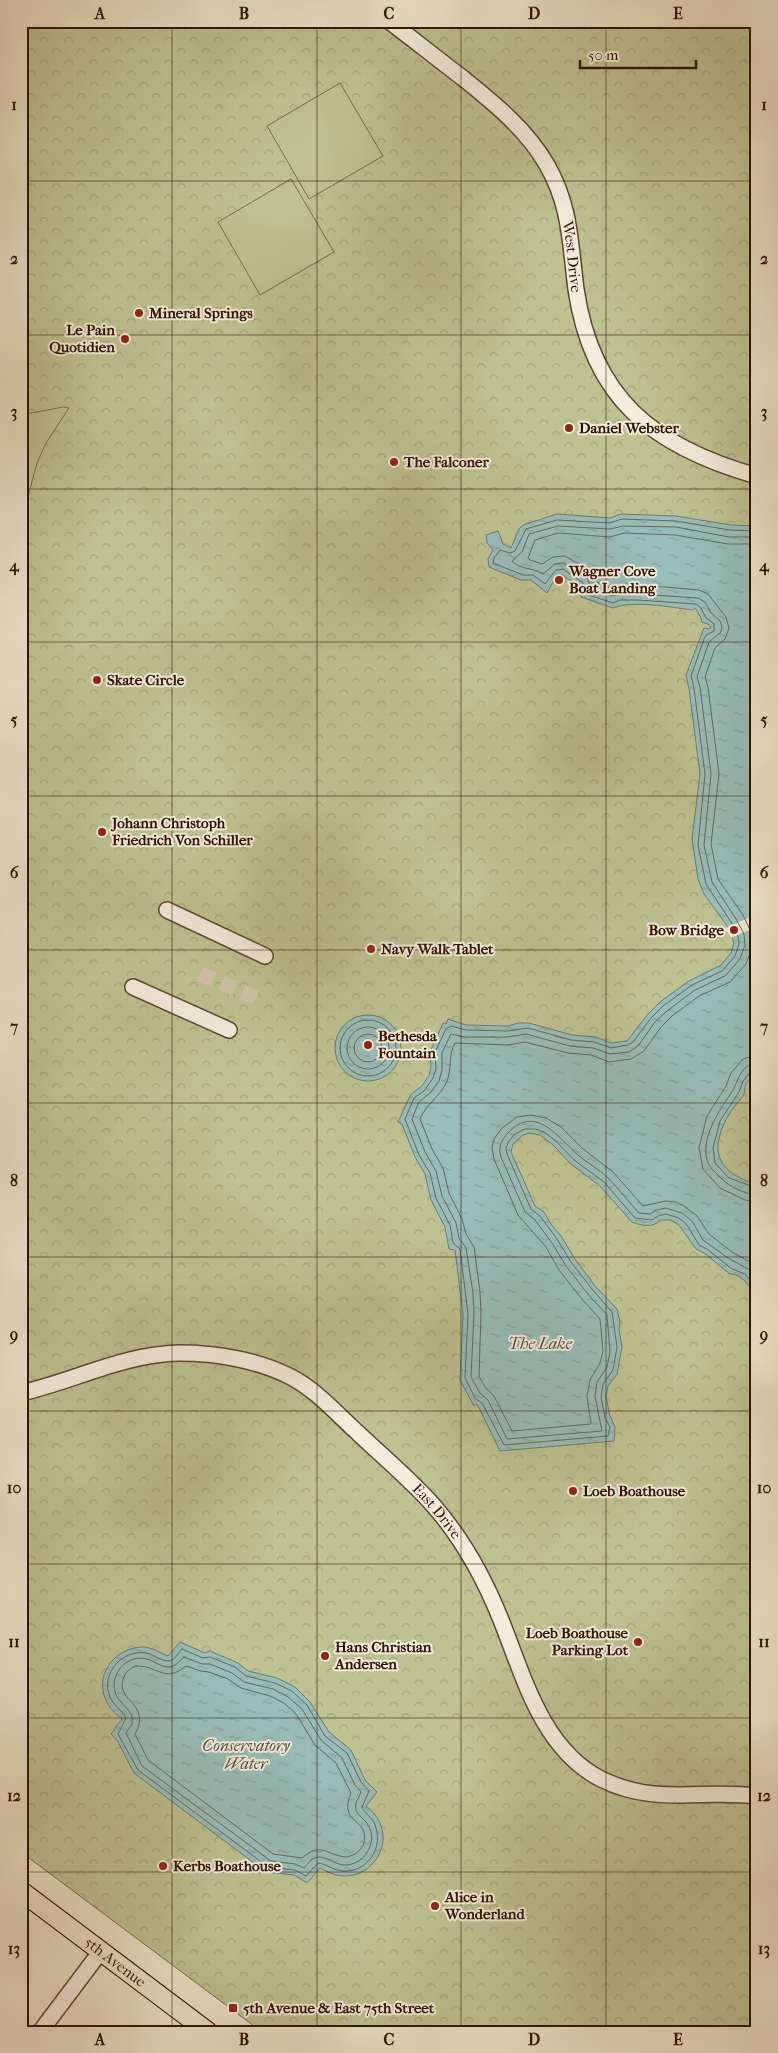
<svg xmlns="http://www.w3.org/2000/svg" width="778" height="2053" font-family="'IM FELL French Canon',serif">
	<defs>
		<pattern id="forest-crowns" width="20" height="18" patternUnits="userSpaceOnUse" patternTransform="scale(1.25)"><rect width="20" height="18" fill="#bec292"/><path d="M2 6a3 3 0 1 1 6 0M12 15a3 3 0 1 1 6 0" fill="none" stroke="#a4a67c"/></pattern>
		<pattern id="water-ripples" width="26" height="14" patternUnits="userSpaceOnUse" patternTransform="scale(1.25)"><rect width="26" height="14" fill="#99beb9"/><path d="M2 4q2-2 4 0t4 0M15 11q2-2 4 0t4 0" fill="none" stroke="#84a29d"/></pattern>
	</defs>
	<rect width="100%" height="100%" fill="#ece4ca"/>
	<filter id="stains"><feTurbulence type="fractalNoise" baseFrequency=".004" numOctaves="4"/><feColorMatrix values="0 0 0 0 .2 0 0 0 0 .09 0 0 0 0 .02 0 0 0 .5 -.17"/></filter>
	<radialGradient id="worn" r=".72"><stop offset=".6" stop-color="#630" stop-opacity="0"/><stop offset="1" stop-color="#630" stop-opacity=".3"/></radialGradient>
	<path fill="url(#forest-crowns)" stroke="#776a49" d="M21,21H757V2032H262L21,1852Z"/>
	<path fill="#bec292" stroke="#776a49" d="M340,83L383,156L309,199L267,126Z
		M291,179L334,252L260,295L218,222Z
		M63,407L69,408L46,443L37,463L21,523V415Z"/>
	<path fill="url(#water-ripples)" stroke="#6f796f" d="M557,514L610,518L621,514L676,516L731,525L757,526V1071C753,1076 747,1081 745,1087C744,1089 745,1092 744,1094C741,1100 733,1107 730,1113C708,1149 716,1173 757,1184V1301C752,1290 744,1274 730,1274L704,1253L696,1249L679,1225L670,1220H660C654,1228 641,1226 632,1222L600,1186L571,1164L553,1145L540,1135L530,1133L523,1135L513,1144L511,1152L535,1206L544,1212L551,1224L561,1236L575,1259L595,1286L617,1309L620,1322L619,1329L622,1347L617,1374L608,1386L606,1397L610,1416L615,1427L614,1441L500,1451L477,1404L474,1406L460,1380L463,1314L455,1250L449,1249L445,1227L431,1200L425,1174L415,1157L402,1124L398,1122L411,1094L421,1087L429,1076L431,1066L430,1052L443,1023L446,1024L448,1019L466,1025L508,1026L518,1023H529L572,1035L596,1037L611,1043L627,1041L648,1014L660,1002L689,981L721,965L731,953L734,943L728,927L704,894L698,879L692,839L700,774L689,689L686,675L704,628L709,629L711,627L708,624L702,622L700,616L695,608L692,610C669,607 634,600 613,608L581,597L579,586L561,574L553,582L547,593L531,580H521L489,567L488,559L493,550L487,543L486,535L498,531L503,544L511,548L519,529L523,525Z
		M335 1048a33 33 0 1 1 66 0a33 33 0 1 1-66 0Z
		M180,1642L205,1653L210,1651L238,1663L248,1671L277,1678L295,1687L310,1702L329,1732L351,1750L365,1780L377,1792L366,1806C371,1810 376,1815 379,1821C392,1846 372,1876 345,1876C335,1876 328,1872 320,1868L307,1883L294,1875L266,1872L134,1773L117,1740L111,1734L122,1719C115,1713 108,1707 105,1698C95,1672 117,1647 143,1647C152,1647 160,1653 168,1656Z"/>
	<path fill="#ece4ca" d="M757,914V927L731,938L725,928Z"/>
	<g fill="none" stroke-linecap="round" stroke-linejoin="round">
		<path stroke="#64685c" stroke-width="1" d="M757,531L730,530L676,521L622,519L610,523L557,520L526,529L515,551L510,553L500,550L494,558L493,563L523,575H533L545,584L556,570L563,569L583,583L586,594L613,603L620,600H637L696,604L701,608L706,618L714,624V631L706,635L704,639L691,676L694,688L705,774L698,845L706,884L731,922L738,936L739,944L735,956L722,971L692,985L663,1006L651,1018L633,1042L628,1045L611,1048L594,1042L571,1040L528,1028L508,1031L466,1030L451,1026L446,1029L435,1052L436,1069L433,1078L424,1091L414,1098L405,1119L419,1155L430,1173L436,1198L450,1225L453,1243L460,1249L468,1314L465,1378L475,1398L482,1403L504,1445L608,1436L610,1427L605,1418L601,1397L603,1384L613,1370L617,1347L612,1312L592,1289L571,1262L557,1239L540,1216L531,1209L507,1154L506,1148L509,1141L515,1134L525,1129H535L544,1132L556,1141L574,1160L604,1182L635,1218L652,1220L658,1216L666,1214L679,1218L687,1225L699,1245L707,1249L732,1269L745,1274L757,1289
			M757,537H729L676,527L623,526L610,529L558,526L529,534L522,552L512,561C520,570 532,567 543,574L555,564L564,563L587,578L593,590L612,596L620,594H638L698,598L705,602L711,613L720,621L722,626L721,632L709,642L697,677L700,687L711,774L704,845L712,882L736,919L744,934L745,945L740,959L725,976L695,990L667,1011L655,1022L638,1046L629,1052L610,1054L593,1048L570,1046L526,1034L507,1037H465L451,1034L442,1053V1070L439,1081L431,1092L419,1102L412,1119L425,1152L436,1171L442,1196L456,1223L459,1238L466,1248L473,1293L474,1313L471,1377L480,1393L488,1400L507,1439L602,1431L595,1396L597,1382L607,1367L610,1352L607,1315L587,1293L566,1266L552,1243L535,1220L525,1212L501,1157C498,1148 501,1140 508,1133C536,1103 558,1138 578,1155C587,1163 599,1169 608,1178C619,1189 628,1201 639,1213L650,1214L656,1210L666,1208L682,1213L692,1221L703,1240L728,1258L748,1269L757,1278
			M757,544H728L675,535L624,533L610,537L558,533L535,540L528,558L530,560L542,564L553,557L565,556L589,570L599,584L610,588L621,586L665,587L699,590L708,594L726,617L729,628L725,639L715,648L705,677L708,687L719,774L711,844L718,879L743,915L751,932L753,946L746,964L730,982L699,996L672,1016L661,1027L644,1051L631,1059L609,1062L591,1055L568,1053L525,1042L508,1045L455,1043C448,1055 452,1068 447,1081C441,1096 426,1104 420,1119L432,1149L443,1168L449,1193L462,1219L466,1234L474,1247L480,1292L481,1313L479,1376L485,1387L494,1396L512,1431L591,1424L587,1396L590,1380L600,1363L603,1351L600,1319L581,1298L559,1270L546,1247L518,1215L494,1159L492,1147L494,1139L502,1128L517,1117L531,1115L546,1118L561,1127L583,1149L613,1172L643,1206L666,1201L676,1202L684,1206L697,1216L709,1234L732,1252L757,1266
			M340 1048a28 28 0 1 1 56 0a28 28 0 1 1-56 0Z
			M347 1048a21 21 0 1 1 42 0a21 21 0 1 1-42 0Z
			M354 1048a14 14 0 1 1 28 0a14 14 0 1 1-28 0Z
			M757,1055L743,1059L731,1073L726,1086L707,1116L699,1148L703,1169L720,1188L745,1200L757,1202
			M757,1063C742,1063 739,1079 733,1090C721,1109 697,1140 709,1165C712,1170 718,1175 722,1179C730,1187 745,1194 757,1195
			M757,1069L752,1070L743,1081L739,1092L720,1121L713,1148L715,1163L729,1178L757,1188
			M182,1649L203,1658L210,1657L235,1667L246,1676L275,1683L292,1691L307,1705L325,1736L347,1753L361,1782L369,1791L362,1807C365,1814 373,1818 375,1825C384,1847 368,1872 344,1871C334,1871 327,1864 318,1863L306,1876L295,1870L268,1867L138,1770L118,1734L126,1718C122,1710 114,1706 110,1697C100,1674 122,1649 146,1653C154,1654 164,1664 172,1660C176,1658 179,1652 182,1649Z
			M184,1657L202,1664H210L232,1673L244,1682L273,1689L288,1697L302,1709L321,1740L342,1758L355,1785L361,1792C359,1798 354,1803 356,1810C358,1816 365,1819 368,1825C378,1841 366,1863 347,1865C336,1866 329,1857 318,1857L312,1859L304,1868L295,1864L271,1861L142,1766L126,1733L132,1724V1717C129,1707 118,1703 115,1692C110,1673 127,1654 147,1659C154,1661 161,1667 168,1667C176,1667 179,1661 184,1657Z
			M136,1666C158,1665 164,1684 186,1666L201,1671L209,1672L228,1679L241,1688L270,1696L284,1703L296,1714L315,1745L336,1763L351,1793C349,1799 346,1805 349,1813C351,1819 358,1822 362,1828C370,1842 359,1856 345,1857C325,1854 321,1842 302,1858L273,1854L148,1760L135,1734C138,1728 141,1722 139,1715C136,1701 118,1696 123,1680C125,1672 129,1669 136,1666Z"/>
		<path stroke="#d0c4ac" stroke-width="15" stroke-dasharray="15 8" stroke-linecap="butt" d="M200,974L258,998"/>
		<g stroke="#5f4632" stroke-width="18">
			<g id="minor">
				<path id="s1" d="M389,21C414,40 439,60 464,79C495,104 527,130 547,165C571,207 570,244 576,289C592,399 654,447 757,476"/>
				<path d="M167,910L265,956"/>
				<path d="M133,987L229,1030"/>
				<path id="s2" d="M21,1393C74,1381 124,1354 179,1353C216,1353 258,1360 291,1377C316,1390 336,1413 357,1432C382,1456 410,1479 433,1505C462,1538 485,1580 501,1620C524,1677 542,1749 601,1779C655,1806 701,1789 757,1796"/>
				<path d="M40,2032L101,1951"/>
			</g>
		</g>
		<g stroke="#301200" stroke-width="21">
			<g id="major">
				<path id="s3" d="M21,1891L208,2032"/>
			</g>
		</g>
		<use href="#minor" stroke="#f3eddd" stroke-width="15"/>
		<use href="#major" stroke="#ece4ca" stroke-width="19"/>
	</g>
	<path fill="none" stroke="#301200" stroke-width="1" stroke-opacity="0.55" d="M172,21V2032M317,21V2032M461,21V2032M606,21V2032M21,181H757M21,335H757M21,489H757M21,642H757M21,796H757M21,950H757M21,1103H757M21,1257H757M21,1411H757M21,1564H757M21,1718H757M21,1872H757"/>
	<g fill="#8f2418" stroke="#f3eddd" stroke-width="2">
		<circle cx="139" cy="313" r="5"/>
		<circle cx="125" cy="339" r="5"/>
		<circle cx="569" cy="428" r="5"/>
		<circle cx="394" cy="462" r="5"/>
		<circle cx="559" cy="580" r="5"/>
		<circle cx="97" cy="680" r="5"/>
		<circle cx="102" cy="832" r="5"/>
		<circle cx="734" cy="930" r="5"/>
		<circle cx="371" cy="949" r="5"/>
		<circle cx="368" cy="1045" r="5"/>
		<circle cx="573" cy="1491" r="5"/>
		<circle cx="638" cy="1642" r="5"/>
		<circle cx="325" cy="1656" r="5"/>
		<circle cx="163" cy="1866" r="5"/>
		<circle cx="435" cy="1906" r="5"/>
		<rect x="228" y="2003" width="10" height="10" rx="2.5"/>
	</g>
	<g text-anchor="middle" stroke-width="4" stroke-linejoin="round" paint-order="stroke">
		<g font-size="15" fill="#301200" stroke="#f3eddd">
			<text dy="5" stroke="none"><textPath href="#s1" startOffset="311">West Drive</textPath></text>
			<text dy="5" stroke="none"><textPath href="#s2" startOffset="478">East Drive</textPath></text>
			<text dy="5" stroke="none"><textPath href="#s3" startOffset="118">5th Avenue</textPath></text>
		</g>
		<g font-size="15" font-weight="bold" fill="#301200" stroke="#f3eddd" text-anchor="start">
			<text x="149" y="318">Mineral Springs</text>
			<text x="115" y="335" text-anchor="end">Le Pain<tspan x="115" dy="17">Quotidien</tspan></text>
			<text x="579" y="433">Daniel Webster</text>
			<text x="404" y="467">The Falconer</text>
			<text x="569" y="576">Wagner Cove<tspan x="569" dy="17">Boat Landing</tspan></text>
			<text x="107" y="685">Skate Circle</text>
			<text x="112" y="828">Johann Christoph<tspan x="112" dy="17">Friedrich Von Schiller</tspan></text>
			<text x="724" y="935" text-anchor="end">Bow Bridge</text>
			<text x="381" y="954">Navy Walk Tablet</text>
			<text x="378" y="1041">Bethesda<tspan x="378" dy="17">Fountain</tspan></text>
			<text x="583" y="1496">Loeb Boathouse</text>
			<text x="628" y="1638" text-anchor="end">Loeb Boathouse<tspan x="628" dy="17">Parking Lot</tspan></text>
			<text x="335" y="1652">Hans Christian<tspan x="335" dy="17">Andersen</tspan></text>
			<text x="173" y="1871">Kerbs Boathouse</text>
			<text x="445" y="1902">Alice in<tspan x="445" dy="17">Wonderland</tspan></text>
			<text x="243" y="2013">5th Avenue &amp; East 75th Street</text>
		</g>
		<g font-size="16" font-style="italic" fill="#554e41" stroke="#f3eddd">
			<text x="540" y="1349">The Lake</text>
			<text x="246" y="1751">Conservatory<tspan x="246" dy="18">Water</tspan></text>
		</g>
	</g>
	<rect width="778" height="2053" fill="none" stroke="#ece4ca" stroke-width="55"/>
	<path d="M580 60v8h116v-8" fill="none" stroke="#301200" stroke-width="2.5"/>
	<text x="588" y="60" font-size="15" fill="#301200" stroke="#f3eddd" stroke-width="4" paint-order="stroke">50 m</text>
	<rect x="28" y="28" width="722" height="1998" fill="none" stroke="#301200" stroke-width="2"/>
	<g font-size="16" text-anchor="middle" font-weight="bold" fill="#301200">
		<text x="100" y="19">A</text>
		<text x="244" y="19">B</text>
		<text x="389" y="19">C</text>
		<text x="534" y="19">D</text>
		<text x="678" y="19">E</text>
		<text x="14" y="110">1</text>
		<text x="764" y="110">1</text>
		<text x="14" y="264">2</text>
		<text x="764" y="264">2</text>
		<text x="14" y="417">3</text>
		<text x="764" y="417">3</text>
		<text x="14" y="571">4</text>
		<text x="764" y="571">4</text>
		<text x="14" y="725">5</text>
		<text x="764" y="725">5</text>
		<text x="14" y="878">6</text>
		<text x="764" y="878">6</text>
		<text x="14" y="1032">7</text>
		<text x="764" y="1032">7</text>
		<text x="14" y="1186">8</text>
		<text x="764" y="1186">8</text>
		<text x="14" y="1340">9</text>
		<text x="764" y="1340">9</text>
		<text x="14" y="1493">10</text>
		<text x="764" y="1493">10</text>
		<text x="14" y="1647">11</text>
		<text x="764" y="1647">11</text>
		<text x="14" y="1801">12</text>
		<text x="764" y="1801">12</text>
		<text x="14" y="1954">13</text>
		<text x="764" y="1954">13</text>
		<text x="100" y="2045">A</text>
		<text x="244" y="2045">B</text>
		<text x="389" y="2045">C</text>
		<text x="534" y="2045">D</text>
		<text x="678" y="2045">E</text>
	</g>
	<rect width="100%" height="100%" filter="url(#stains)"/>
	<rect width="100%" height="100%" fill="url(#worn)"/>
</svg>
